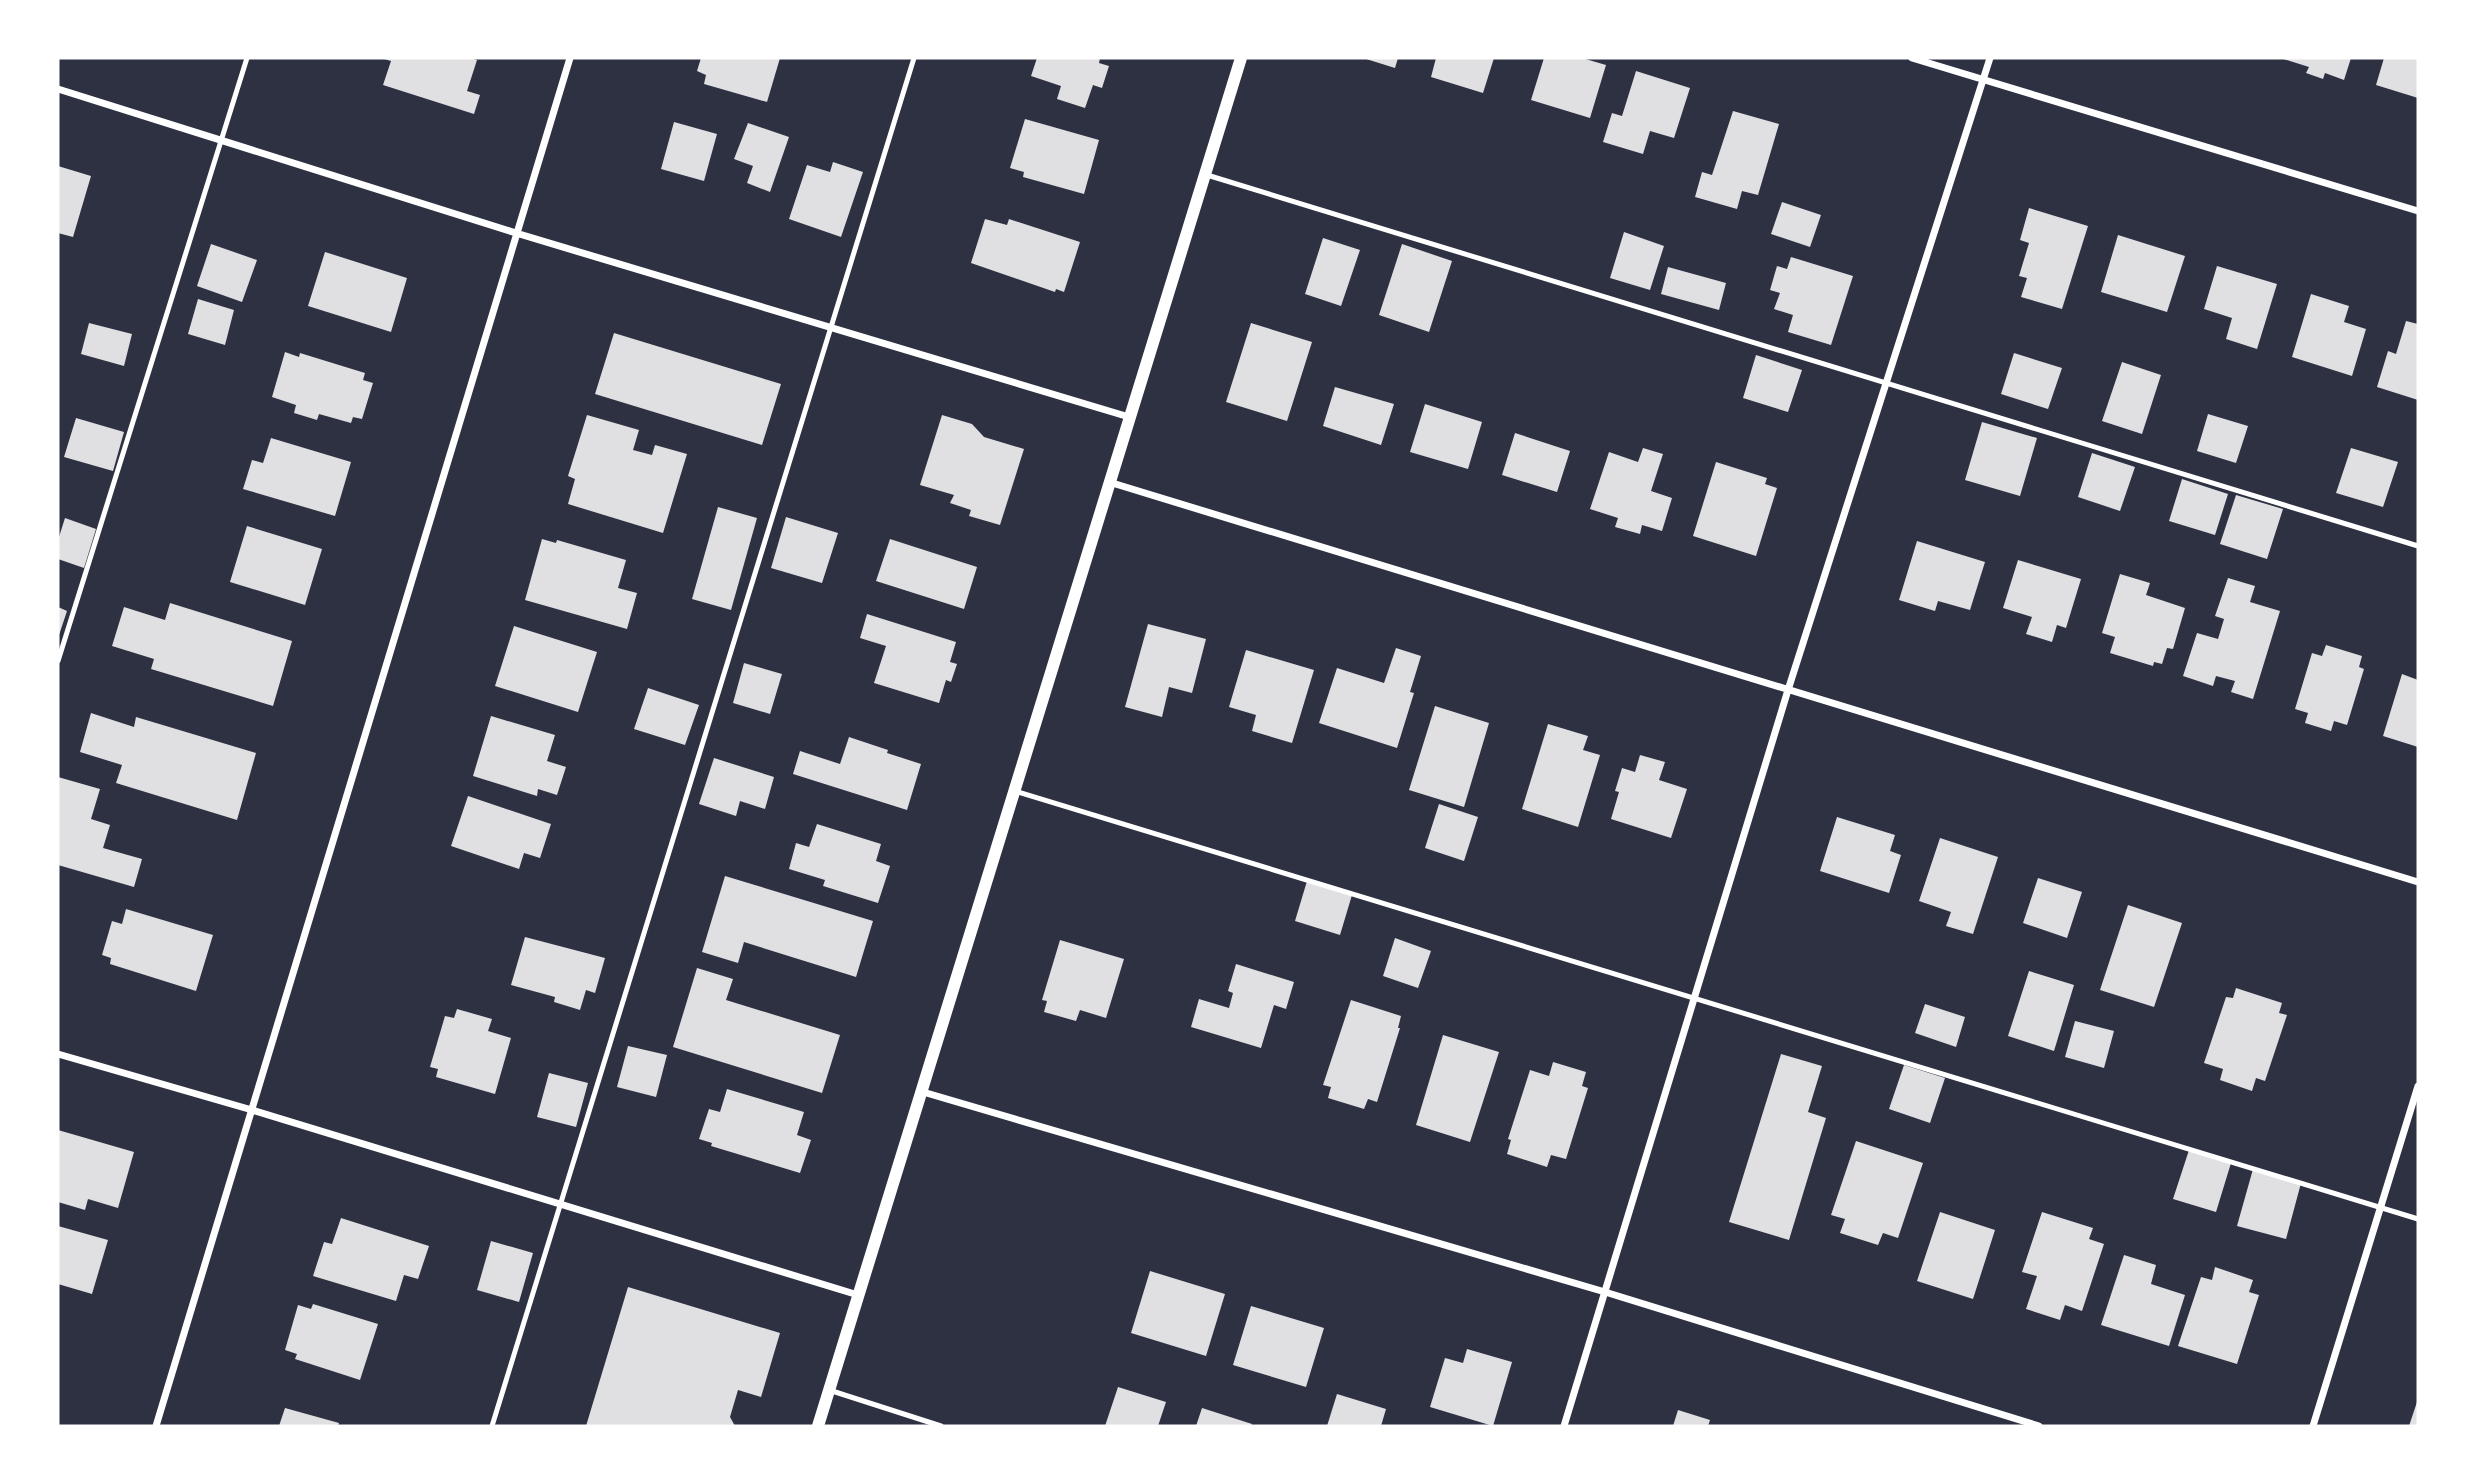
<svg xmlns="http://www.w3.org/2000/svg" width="2476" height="1484" font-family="'Roboto Condensed',sans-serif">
	<rect width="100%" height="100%" fill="#2d3142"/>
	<path fill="#e0e0e3" d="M381,58H470L477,60L467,91L480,95L474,114L383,85L391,61Z
		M701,58H780L767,102L704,84L706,75L697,71Z
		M1037,58H1100L1099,63L1109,66L1102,88L1093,85L1085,108L1057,99L1061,86L1031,76Z
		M1363,58H1398L1395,68Z
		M1436,58H1494L1483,93L1431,77Z
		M1544,58H1582L1606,65L1590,118L1531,100Z
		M2280,58H2351L2344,80L2325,73L2323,79L2306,73L2309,67Z
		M2384,58H2418V98L2376,85Z
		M1636,71L1690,88L1674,138L1650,131L1643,154L1603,142L1612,113L1622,116Z
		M1733,111L1779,124L1758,195L1742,191L1737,209L1695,197L1702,172L1712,175Z
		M1025,119L1099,140L1084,194L1023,177L1024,172L1010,168Z
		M674,122L717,134L704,181L661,169Z
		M748,123L789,137L770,192L747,183L753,166L734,159Z
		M833,162L863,172L841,237L789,219L807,165L830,172Z
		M58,166L91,176L73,237L58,233Z
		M1782,202L1821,215L1810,247L1771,234Z
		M2029,208L2088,226L2062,309L2021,297L2027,278L2019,276L2029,243L2020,240Z
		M985,219L1007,225L1009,219L1080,242L1064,292L1056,289L1055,292L971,263Z
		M1624,232L1664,246L1650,290L1610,278Z
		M2118,235L2185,256L2167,312L2101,292Z
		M1323,238L1360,250L1341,306L1305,294Z
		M211,244L257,260L242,302L197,286Z
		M1402,244L1452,261L1429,332L1379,315Z
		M325,252L407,278L391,332L308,306Z
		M1791,257L1853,276L1831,345L1788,332L1793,315L1774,309L1780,293L1770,290L1777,266L1787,269Z
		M2217,266L2277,284L2257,349L2226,339L2232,318L2204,309Z
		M1668,267L1726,283L1719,310L1661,294Z
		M2311,294L2349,306L2344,322L2366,329L2352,376L2292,357Z
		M198,299L234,310L225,345L188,334Z
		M2406,321L2418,324V400L2377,387L2388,351L2396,354Z
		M89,323L132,334L124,366L81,354Z
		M1251,323L1312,342L1287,421L1226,402Z
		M614,333L781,384L762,445L595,394Z
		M285,352L299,357L300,353L365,373L363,380L373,383L362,419L353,417L351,423L319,414L317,420L294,413L296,405L272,397Z
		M2014,353L2062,368L2048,409L2001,394Z
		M1756,355L1802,370L1788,412L1743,398Z
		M2122,362L2161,375L2142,434L2102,421Z
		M1335,387L1394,404L1381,445L1323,426Z
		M1425,404L1482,422L1468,469L1410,452Z
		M2208,414L2248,426L2236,463L2197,451Z
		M587,415L639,430L633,450L652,455L655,445L687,454L663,533L568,504L575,479L568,476Z
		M942,415L972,424L984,437L1024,449L1000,525L969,516L971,510L950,503L954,495L920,485Z
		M76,418L124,432L113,471L64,457Z
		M1982,422L2037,438L2020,496L1965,480Z
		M1515,433L1570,451L1557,492L1502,475Z
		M271,438L351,462L335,516L243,489L252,460L263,463Z
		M1643,448L1663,454L1651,491L1672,498L1662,531L1642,525L1640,534L1615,527L1618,518L1590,509L1609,452L1638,462Z
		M2351,448L2398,462L2383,507L2336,493Z
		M2092,453L2135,467L2120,511L2078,497Z
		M1716,462L1767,478L1765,484L1777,488L1756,556L1693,536Z
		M2182,479L2228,494L2215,535L2169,521Z
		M2236,495L2283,509L2267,559L2220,544Z
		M718,507L757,518L731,610L692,599Z
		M786,517L838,533L822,583L771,568Z
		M65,518L96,529L84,568L58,559V540Z
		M247,526L322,549L305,605L230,582Z
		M542,539L556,543L557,540L626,560L618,588L637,593L627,629L525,600Z
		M890,539L977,567L964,609L876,581Z
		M1917,541L1985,562L1970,610L1938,601L1935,611L1899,600Z
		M2018,560L2081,579L2066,628L2057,625L2052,642L2026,634L2032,617L2003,608Z
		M2120,574L2150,583L2146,595L2185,608L2173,649L2167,648L2162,664L2154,662L2153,666L2110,653L2115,637L2102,633Z
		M2228,578L2255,586L2250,602L2280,611L2253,699L2231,692L2235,681L2216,676L2213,686L2183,676L2197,633L2218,639L2224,619L2215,616Z
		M170,603L292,641L273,706L151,669L154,659L112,646L124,607L165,620Z
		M58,607L67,611L58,638Z
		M867,614L956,642L950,662L957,664L951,682L946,680L939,703L874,683L886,646L860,638Z
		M1148,624L1206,639L1192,693L1169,687L1162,717L1125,707Z
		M514,626L597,652L578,712L495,686Z
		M2326,645L2362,656L2359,667L2364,669L2347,725L2334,721L2331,731L2305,723L2308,713L2295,709L2312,653L2322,656Z
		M1396,648L1421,656L1410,692L1414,693L1397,748L1319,723L1337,668L1384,683Z
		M1246,650L1314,670L1292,743L1252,731L1256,715L1229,707Z
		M744,663L782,674L770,714L733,703Z
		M2402,674L2418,680V747L2383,736Z
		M648,688L699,705L685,745L634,729Z
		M1435,706L1489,723L1464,807L1409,790Z
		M91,713L134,727L136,717L256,753L237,820L116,783L122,765L80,752Z
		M491,716L555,735L547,761L566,767L557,795L538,789L537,796L473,776Z
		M1548,724L1588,736L1583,750L1600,755L1578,827L1522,809Z
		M849,737L888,750L887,753L921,764L907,810L793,774L800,751L840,764Z
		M1640,755L1665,762L1659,780L1687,789L1671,838L1611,819L1619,792L1615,791L1622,768L1635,772Z
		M714,758L774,777L765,809L740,801L736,816L699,804Z
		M58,777L100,789L91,819L110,825L103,848L142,859L134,887L58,865Z
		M468,796L551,824L540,858L524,853L519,869L451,846Z
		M1439,804L1478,817L1464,861L1425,848Z
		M1837,817L1895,835L1890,851L1901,855L1889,893L1820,871Z
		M817,824L881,844L876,861L890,866L878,903L823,886L825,880L789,869L796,843L809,847Z
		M1940,838L1998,857L1973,934L1946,926L1951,912L1919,901Z
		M725,876L873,921L856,977L744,942L738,963L702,952Z
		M2038,878L2082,892L2067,938L2023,923Z
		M1307,881L1352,895L1340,935L1295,921Z
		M2128,905L2182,923L2154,1007L2100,990Z
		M126,909L213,935L196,991L110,964L111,958L102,955L112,921L122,924Z
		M525,937L605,958L595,993L586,990L580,1010L554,1002L555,997L511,985Z
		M1395,938L1431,951L1418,988L1383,976Z
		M1060,940L1124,959L1106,1018L1080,1010L1076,1021L1044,1012L1047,1001L1042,1000Z
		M1236,964L1294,982L1286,1009L1274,1005L1261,1048L1191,1027L1199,999L1229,1008L1233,993L1228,991Z
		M697,968L733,979L726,1000L840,1035L822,1093L673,1047Z
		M2029,971L2074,985L2054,1051L2008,1036Z
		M2236,988L2282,1003L2279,1013L2287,1015L2265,1081L2256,1078L2252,1091L2220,1080L2223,1069L2204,1063L2226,997L2233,998Z
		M1351,1000L1401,1016L1398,1028H1400L1377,1102L1368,1099L1364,1109L1328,1098L1331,1087L1323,1085Z
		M1925,1004L1965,1017L1956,1047L1915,1033Z
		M457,1009L492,1019L488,1031L511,1038L495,1094L436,1077L438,1069L430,1067L445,1016L454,1018Z
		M2075,1021L2114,1031L2104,1068L2065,1057Z
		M1443,1035L1499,1052L1470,1142L1416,1125Z
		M628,1046L667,1055L656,1097L617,1087Z
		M1781,1054L1822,1066L1808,1112L1826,1118L1789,1240L1729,1222Z
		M1553,1062L1586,1072L1582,1086L1588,1088L1566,1159L1551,1155L1547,1167L1507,1154L1511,1140L1508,1139L1530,1070L1549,1076Z
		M1904,1065L1945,1078L1930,1123L1889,1109Z
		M549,1073L588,1083L576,1127L537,1117Z
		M727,1089L804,1112L797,1135L811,1140L800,1173L711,1146L712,1143L699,1139L709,1109L720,1112Z
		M58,1130L134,1152L118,1208L88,1199L85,1210L58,1202Z
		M1856,1141L1923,1163L1898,1238L1883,1233L1878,1245L1840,1233L1845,1219L1831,1215Z
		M2189,1150L2231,1163L2216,1212L2173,1199Z
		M2253,1169L2301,1183L2286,1239L2237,1226Z
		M1940,1212L1995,1230L1973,1299L1917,1281Z
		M2042,1212L2093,1228L2089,1239L2104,1244L2082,1311L2065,1305L2060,1320L2026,1309L2037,1276L2022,1272Z
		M341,1218L429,1246L418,1279L404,1275L396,1301L313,1276L324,1242L332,1244Z
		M58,1226L108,1240L92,1294L58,1284Z
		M491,1241L533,1253L519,1302L477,1290Z
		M2124,1255L2156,1265L2151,1284L2185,1295L2169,1346L2101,1325Z
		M2215,1267L2253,1280L2249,1292L2259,1295L2237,1364L2178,1346L2201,1277L2212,1280Z
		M1150,1271L1225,1294L1206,1356L1131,1333Z
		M628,1287L780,1333L761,1397L738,1390L730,1417L735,1426H586Z
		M313,1304L378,1324L360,1380L295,1359L297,1354L285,1350L298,1305L311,1309Z
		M1251,1306L1324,1328L1306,1387L1233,1365Z
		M1467,1349L1512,1362L1493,1426L1430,1407L1445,1358L1463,1363Z
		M1118,1387L1166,1402L1158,1426H1105Z
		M1337,1394L1386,1409L1381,1426H1327Z
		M2418,1399V1426H2409Z
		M285,1408L339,1423L338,1426H279Z
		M1202,1408L1252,1424L1251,1426H1196Z
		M1678,1410L1710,1420L1708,1426H1673Z"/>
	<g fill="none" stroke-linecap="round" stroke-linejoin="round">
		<path stroke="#fff" stroke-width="5" d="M1207,175L2418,546
			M58,661L247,58
			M1015,791L2418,1219
			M829,1390L941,1426
			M492,1426L914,58"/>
		<path stroke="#fff" stroke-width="7" d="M1912,58L2418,211
			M58,89L516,233L1129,417
			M1109,482L2418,882
			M58,1054L252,1110L858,1295
			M923,1092L1605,1292L2039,1426
			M156,1426L570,58
			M1564,1426L1788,690L1990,58
			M2313,1426L2418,1086"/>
		<path stroke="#fff" stroke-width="12" d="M818,1426L1241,58"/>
	</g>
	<rect width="2476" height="1484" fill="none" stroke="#ffffff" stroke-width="119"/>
</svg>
